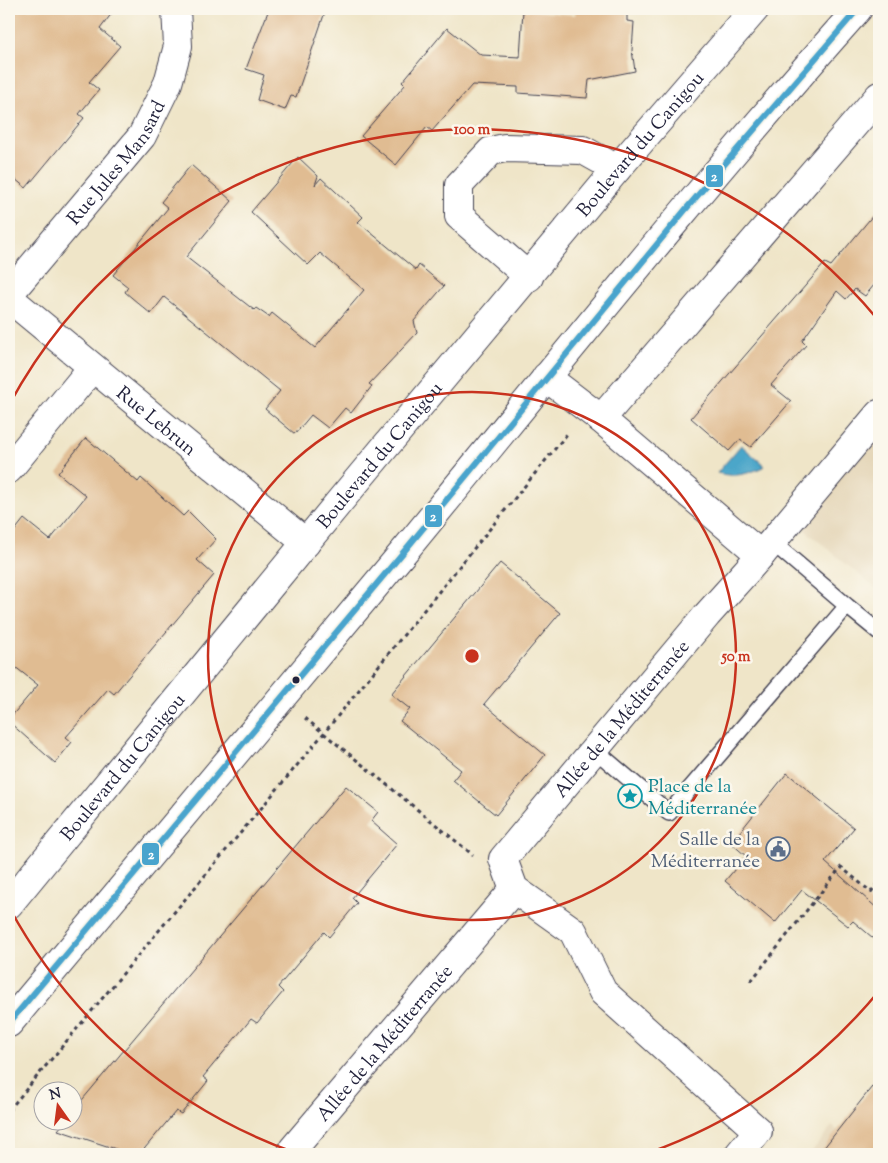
<svg xmlns="http://www.w3.org/2000/svg" width="888" height="1163" font-family="'Sorts Mill Goudy',serif">
	<rect width="100%" height="100%" fill="#fbf7ec"/>
	<filter id="ink" filterUnits="userSpaceOnUse"><feTurbulence type="fractalNoise" baseFrequency=".02" numOctaves="2"/><feDisplacementMap in="SourceGraphic" scale="10" xChannelSelector="R" yChannelSelector="G"/><feConvolveMatrix kernelMatrix="1 2 1 2 8 2 1 2 1" color-interpolation-filters="sRGB"/></filter>
	<filter id="wash" filterUnits="userSpaceOnUse"><feTurbulence type="fractalNoise" baseFrequency=".0096" numOctaves="4" result="noise"/><feDisplacementMap in="SourceGraphic" scale="20" xChannelSelector="R" yChannelSelector="G"/><feGaussianBlur stdDeviation="1.12" result="paint"/><feColorMatrix in="noise" values="0 0 0 0 0 0 0 0 0 0 0 0 0 0 0 0 0 1.4 0 .05"/><feComposite in="paint" operator="in"/></filter>
	<g filter="url(#wash)">
		<rect width="100%" height="100%" fill="#efe5c8"/>
		<path fill="#e4d5b7" d="M879,420V591L794,521Z
			M832,1126L868,1154H810Z"/>
		<path fill="#4ba6c9" stroke="#366482" d="M741,445L765,466C749,474 735,478 717,473Z"/>
		<g id="blocks">
			<path fill="#e0bc92" d="M9,9H115L100,29L120,46L89,82L99,90L79,114L84,118L26,188L9,174Z
				M269,9H326L296,97L291,96L285,110L257,100L264,75L246,69Z
				M576,9H627V21L634,22L632,50L635,71L589,80L587,98L518,93V87L472,85L432,131L427,127L396,165L361,136L405,85L402,82L447,28L481,55L520,57L523,10L575,15Z
				M298,157L318,176L315,185L321,178L363,217L358,222L416,270L419,265L444,286L414,321L417,333L369,384L372,386L351,413L345,408L328,428L311,415L295,434L265,409L280,391L164,297L151,314L125,292L128,287L113,275L168,208L161,202L191,165L232,201L186,257L254,310L256,308L269,317L272,313L315,348L364,290L320,253L308,265L251,212Z
				M879,208V279L865,296L855,289L846,299L837,291L802,341L806,345L771,385L791,401L751,447L740,439L729,451L691,418L825,263L831,266Z
				M86,438L138,482L141,478L183,516L188,511L216,539L197,560L214,575L114,694L108,689L66,737L72,742L55,763L9,722V719L38,685L9,662V538L24,519L50,540L86,496L58,473Z
				M500,563L560,613L484,704L545,755L496,815L453,780L461,770L400,721L410,709L391,694Z
				M787,773L854,828L825,862L879,910V943L853,921L848,926L802,890L775,923L725,881L746,856L731,843Z
				M346,786L378,812L371,821L397,844L352,898L357,903L329,937L324,932L278,987L283,992L257,1023L251,1019L203,1077L208,1081L181,1114L176,1111L140,1154H131L58,1130L66,1120H72V1112Z
				M879,1078V1154H819Z"/>
		</g>
	</g>
	<g filter="url(#ink)">
		<use href="#blocks" fill-opacity="0" stroke="#413f50" stroke-width="1"/>
		<g fill="none" stroke-linecap="round" stroke-linejoin="round">
			<g stroke="#413f50" stroke-width="18">
				<path id="service" d="M847,606L879,632
					M595,750L669,813L847,606L772,542"/>
			</g>
			<g stroke="#413f50" stroke-width="30">
				<g id="minor">
					<path d="M529,277L459,216V185L491,151L505,148L583,150L617,169"/>
					<path id="s1" d="M9,294L142,136L168,83L178,46L176,9"/>
					<path id="s2" d="M9,298L306,543"/>
					<path d="M546,377L601,419L879,96"/>
					<path d="M601,419L761,555"/>
					<path d="M9,469L92,368"/>
					<path id="s3" d="M9,904L340,501L617,169L755,9"/>
					<path id="s4" d="M293,1149L514,889"/>
					<path id="s5" d="M739,1154L758,1131L603,992L573,931L514,889L503,859L707,615L761,555L879,414"/>
				</g>
			</g>
			<g stroke="#413f50" stroke-width="30">
				<path id="tertiary" d="M9,1023C141,866 274,708 406,549C555,368 702,184 858,9"/>
			</g>
			<path stroke="#413f50" stroke-width="3" stroke-dasharray="4 4" stroke-linecap="butt" d="M305,718L473,855
				M751,981L841,867L871,892L879,881
				M9,1110L324,733L567,434"/>
			<use href="#service" stroke="#fff" stroke-width="15"/>
			<use href="#minor" stroke="#fff" stroke-width="28"/>
			<use href="#tertiary" stroke="#fff" stroke-width="28"/>
			<g stroke="#fbf7ec" stroke-width="10">
				<path id="bus-1" d="M9,1023L406,549L686,209L858,9"/>
			</g>
			<use href="#bus-1" stroke="#49a4cd" stroke-width="6"/>
		</g>
	</g>
	<g fill="none" stroke="#c8321e" stroke-width="2.5">
		<circle cx="472" cy="656" r="264"/>
		<path d="M879 991A527 527 0 0 1 648 1153M296 1153A527 527 0 0 1 9 907M9 405A527 527 0 0 1 879 321"/>
	</g>
	<defs>
		<g id="sight-ring" transform="scale(1.25)"><circle r="9.5" fill="#fbf7ec" stroke="#0f9aa8" stroke-width="1.5"/><path d="M0-6L1.8-2.2L6-1.7L2.9 1.2L3.7 5.4L0 3.3L-3.7 5.4L-2.9 1.2L-6-1.7L-1.8-2.2Z" fill="#0f9aa8"/></g>
		<g id="civic-ring" transform="scale(1.25)"><circle r="9.5" fill="#fbf7ec" stroke="#5c6f8a" stroke-width="1.5"/><path d="M-.6-6.5H3V-4.5H.6V-3L4-1V1h2V6H-6V1h2V-1L-.6-3ZM-1.2 2.5V6h2.4V2.5Z" fill="#5c6f8a"/></g>
	</defs>
	<g fill-rule="evenodd">
		<use href="#sight-ring" x="630" y="796"/>
		<use href="#civic-ring" x="778" y="849"/>
	</g>
	<circle fill="#22223b" stroke="#fbf7ec" stroke-width="2" cx="296" cy="680" r="4.5"/>
	<g text-anchor="middle" stroke-width="5" stroke-linejoin="round" paint-order="stroke">
		<g font-size="19" fill="#22223b" stroke="#fbf7ec">
			<text dy="7" stroke="none"><textPath href="#s3" startOffset="988">Boulevard du Canigou</textPath></text>
			<text dy="7" stroke="none"><textPath href="#s1" startOffset="170">Rue Jules Mansard</textPath></text>
			<text dy="7" stroke="none"><textPath href="#s2" startOffset="192">Rue Lebrun</textPath></text>
			<text dy="7" stroke="none"><textPath href="#s3" startOffset="582">Boulevard du Canigou</textPath></text>
			<text dy="7" stroke="none"><textPath href="#s5" startOffset="594">Allée de la Méditerranée</textPath></text>
			<text dy="7" stroke="none"><textPath href="#s3" startOffset="178">Boulevard du Canigou</textPath></text>
			<text dy="7" stroke="none"><textPath href="#s4" startOffset="140">Allée de la Méditerranée</textPath></text>
		</g>
		<g font-size="19" fill="#0d838f" stroke="#fbf7ec" text-anchor="start">
			<text x="648" y="792">Place de la<tspan x="648" dy="22">Méditerranée</tspan></text>
		</g>
		<g font-size="19" fill="#4e5e75" stroke="#fbf7ec" text-anchor="end">
			<text x="760" y="845">Salle de la<tspan x="760" dy="22">Méditerranée</tspan></text>
		</g>
	</g>
	<circle cx="472" cy="656" r="8" fill="#c8321e" stroke="#fbf7ec" stroke-width="2.5"/>
	<g font-size="15" text-anchor="middle" font-weight="bold" fill="#c8321e" stroke="#fbf7ec" stroke-width="5" stroke-linejoin="round" paint-order="stroke">
		<text x="472" y="134">100 m</text>
		<text x="736" y="661">50 m</text>
	</g>
	<g stroke="#fbf7ec" stroke-width="2">
		<rect x="705" y="164" width="19" height="24" rx="5" fill="#49a4cd"/>
		<rect x="424" y="504" width="19" height="24" rx="5" fill="#49a4cd"/>
		<rect x="141" y="842" width="19" height="24" rx="5" fill="#49a4cd"/>
	</g>
	<g font-size="14" text-anchor="middle" font-weight="bold" fill="#fff">
		<text x="714" y="181">2</text>
		<text x="433" y="521">2</text>
		<text x="151" y="859">2</text>
	</g>
	<rect width="888" height="1163" fill="none" stroke="#fbf7ec" stroke-width="30"/>
	<g transform="translate(58 1106) rotate(346)"><circle r="24" fill="#fbf7ec" stroke="#a4a2a5"/>
	<path d="M0-4L9 19L0 12L-9 19Z" fill="#c8321e"/>
	<text y="-8" font-size="14" font-weight="bold" text-anchor="middle" fill="#22223b">N</text>
	</g>
</svg>
